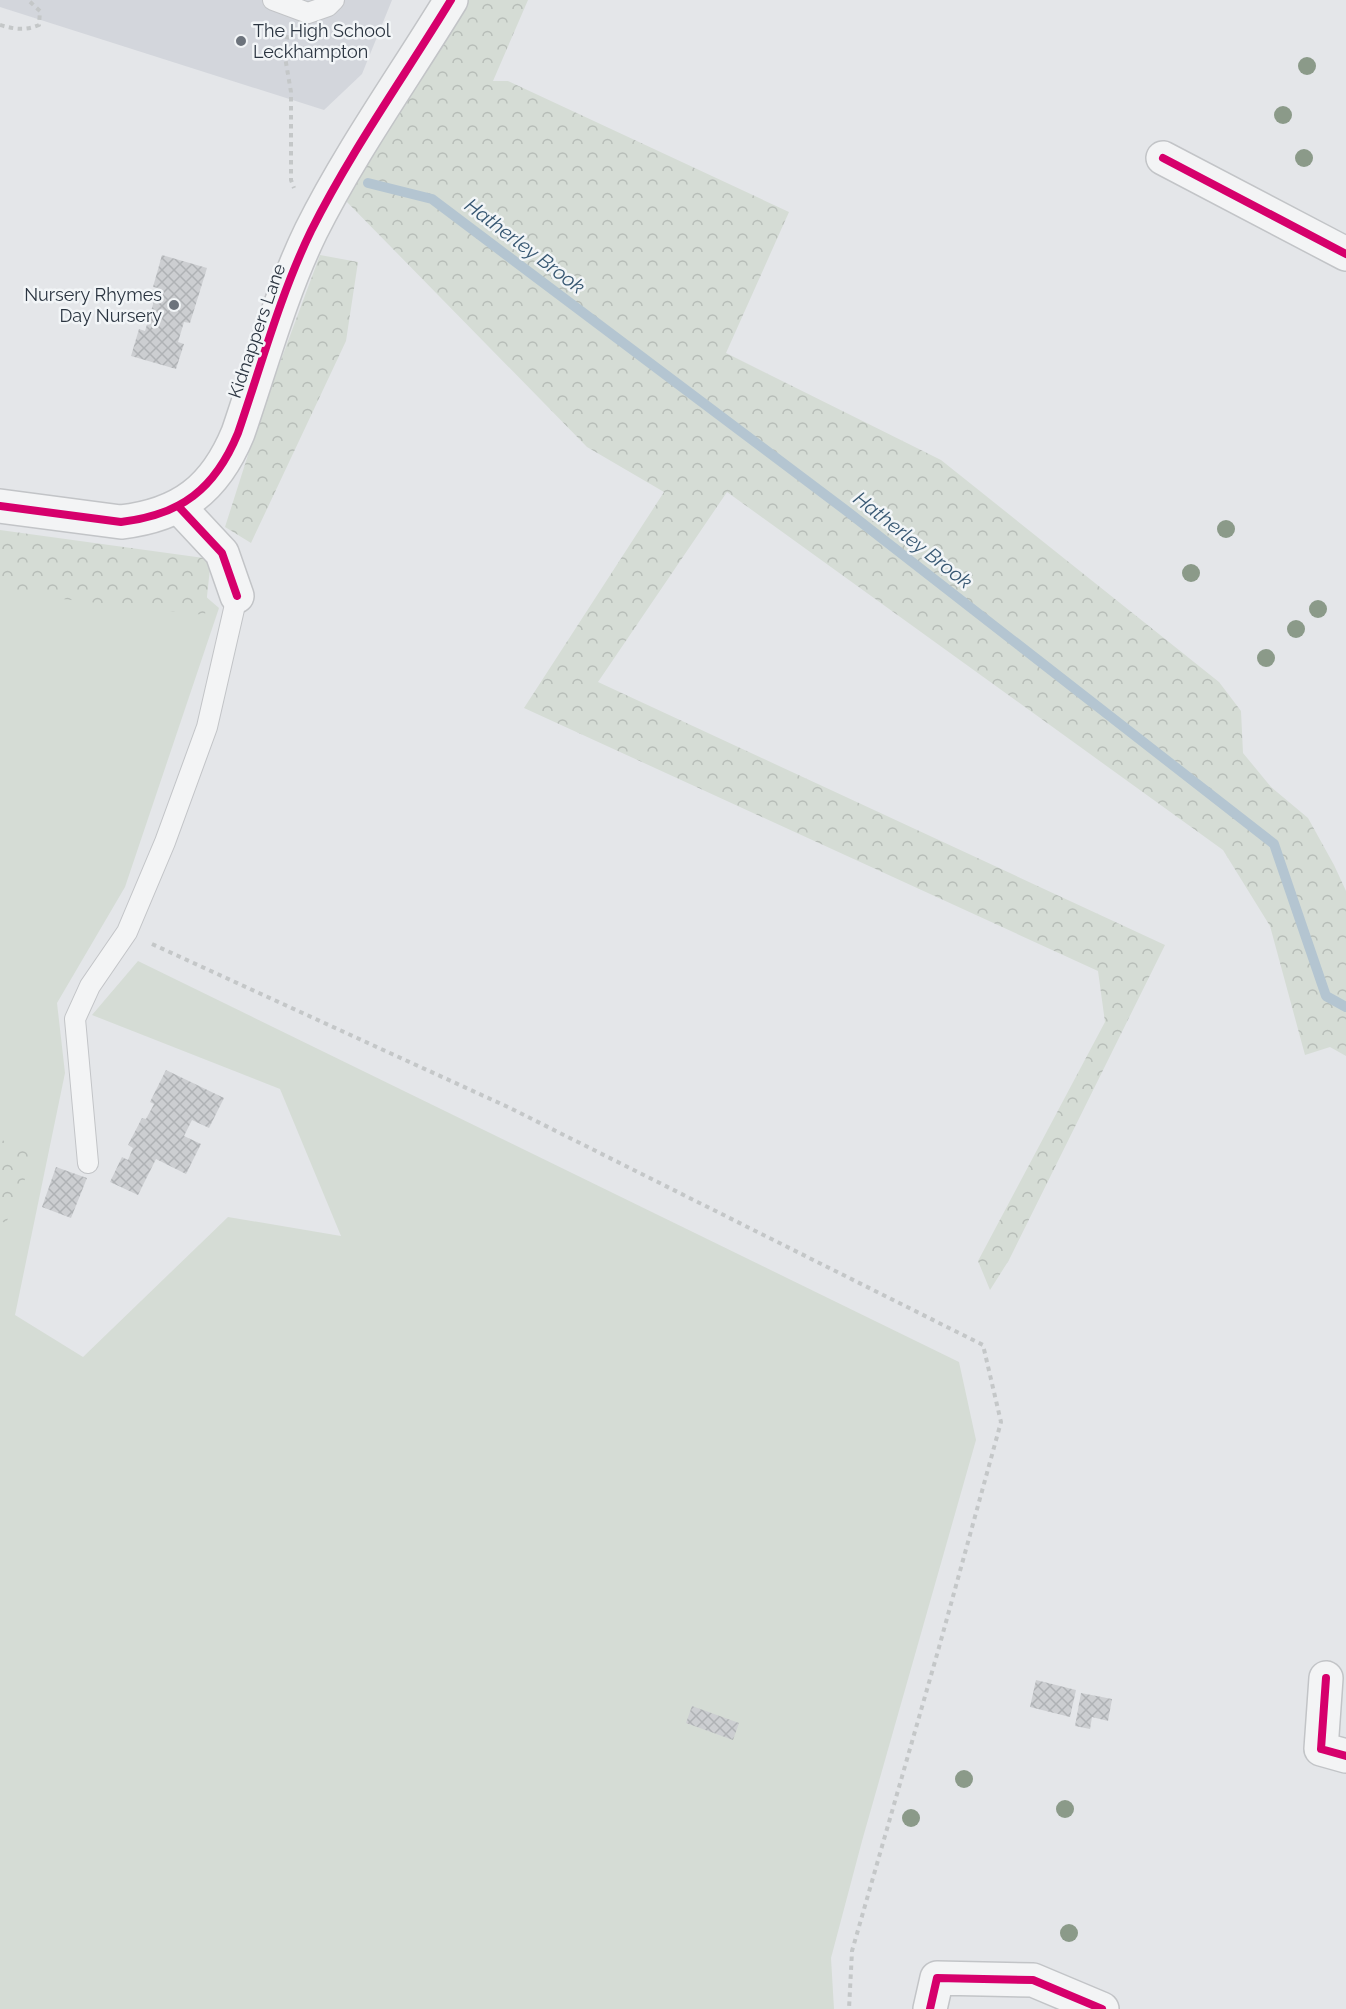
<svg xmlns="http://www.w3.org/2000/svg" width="1346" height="2009" font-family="Raleway,sans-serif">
	<defs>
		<pattern id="forest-crowns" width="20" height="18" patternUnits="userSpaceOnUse" patternTransform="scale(1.5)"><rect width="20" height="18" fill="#d5dcd5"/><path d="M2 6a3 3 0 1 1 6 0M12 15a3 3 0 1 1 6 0" fill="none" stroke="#b7bdb8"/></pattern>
		<pattern id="building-cross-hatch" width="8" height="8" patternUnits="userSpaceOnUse" patternTransform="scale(1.5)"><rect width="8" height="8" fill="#ccced1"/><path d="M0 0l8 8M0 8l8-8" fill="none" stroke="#afb2b5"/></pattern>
	</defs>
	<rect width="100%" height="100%" fill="#e4e6e9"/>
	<path fill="#d3d6dc" d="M0,0H392L362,74L324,110L0,7Z"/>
	<path fill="#d5dcd5" d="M0,532L160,557L219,608L125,887L57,1003L65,1073L15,1315L83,1357L228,1217L341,1236L280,1089L92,1015L138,961L959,1362L976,1440L862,1841L831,1958L834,2009H0Z"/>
	<path fill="url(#forest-crowns)" d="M462,0H528L493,81H508L789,212L726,353L941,460L1219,682L1241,711L1243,753L1271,787L1308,818L1334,865L1346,891V1056L1330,1047L1305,1055L1270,926L1223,850L727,492L598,682L1165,945L1009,1260L990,1290L978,1261L1105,1022L1098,971L524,708L664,492L587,447L344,199Z
		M320,255L358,262L346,341L251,543L225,527L262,411Z
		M0,530L211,559L205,615L0,592Z
		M0,1139L35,1156L6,1223L0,1221Z"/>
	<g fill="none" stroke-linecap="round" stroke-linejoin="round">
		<path stroke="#b4c5d1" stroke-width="10" d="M368,183L432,199L848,512L1274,844L1326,996L1346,1007"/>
	</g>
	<path fill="url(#building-cross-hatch)" d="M162,255L207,268L190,323L184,322L178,342L184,344L176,369L131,356L139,329L145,331L158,288L153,287Z
		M166,1070L224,1098L209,1128L192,1120L184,1136L201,1144L186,1174L156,1159L138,1195L110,1182L122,1157L128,1160L133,1148L128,1145L142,1118L146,1119L152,1108L154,1104L150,1102Z
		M56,1167L87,1178L71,1218L42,1207Z
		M1036,1680L1076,1690L1070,1717L1030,1707Z
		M1081,1693L1112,1699L1108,1721L1092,1717L1090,1729L1075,1726Z
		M692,1706L739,1723L733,1740L686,1723Z"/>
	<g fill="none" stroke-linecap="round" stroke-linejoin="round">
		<g stroke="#c2c4c7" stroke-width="22">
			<path id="service" d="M273,0L308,13L328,6L334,0
				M88,1163L75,1019L90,986L127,932L165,842L207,727L237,596"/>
		</g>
		<g stroke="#c2c4c7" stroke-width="36">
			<path id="minor" d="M1163,158L1346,254
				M0,506L121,522C181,515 215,489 238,433C261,366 280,295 311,231C351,151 404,77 451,0
				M179,507L222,553L237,596
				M1326,1678L1321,1749L1346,1756
				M930,2009L937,1978L1033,1980L1102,2009"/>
		</g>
		<path stroke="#c4c7c8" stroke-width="4" stroke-dasharray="4.5 4.5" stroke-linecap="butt" d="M0,25C14,29 25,31 39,25L40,11L28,0
			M288,35L284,51L291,92V180L294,188
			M152,944L510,1108L983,1345L1001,1422L938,1651L852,1951L849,2009"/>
		<use href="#service" stroke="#f3f4f5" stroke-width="20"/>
		<use href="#minor" stroke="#f3f4f5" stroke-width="33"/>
		<g stroke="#f2f5f7" stroke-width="11">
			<path id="cycleway" d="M1163,158L1346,254
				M0,506L121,522C181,515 215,489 238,433C261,366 280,295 311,231C351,151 404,77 451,0
				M179,507L222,553L237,596
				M1326,1678L1321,1749L1346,1756
				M930,2009L937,1978L1033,1980L1102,2009"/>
		</g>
		<use href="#cycleway" stroke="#d6006c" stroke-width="8"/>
	</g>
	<g fill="#8b9a89">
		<circle cx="1307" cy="66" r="9"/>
		<circle cx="1283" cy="115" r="9"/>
		<circle cx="1304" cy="158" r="9"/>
		<circle cx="1226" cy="529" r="9"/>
		<circle cx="1191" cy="573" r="9"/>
		<circle cx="1318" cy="609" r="9"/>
		<circle cx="1296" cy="629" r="9"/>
		<circle cx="1266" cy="658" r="9"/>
		<circle cx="964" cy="1779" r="9"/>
		<circle cx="1065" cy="1809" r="9"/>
		<circle cx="911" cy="1818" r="9"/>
		<circle cx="1069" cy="1933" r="9"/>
	</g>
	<g fill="#6c737c" stroke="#f2f5f7" stroke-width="2">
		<circle cx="241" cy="41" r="6"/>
		<circle cx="174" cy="305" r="6"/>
	</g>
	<g text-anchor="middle" stroke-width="5" stroke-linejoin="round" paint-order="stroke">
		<g font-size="18" fill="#2b3541" stroke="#f2f5f7" text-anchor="start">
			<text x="253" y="37">The High School<tspan x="253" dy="21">Leckhampton</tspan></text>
			<text x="162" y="301" text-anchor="end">Nursery Rhymes<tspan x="162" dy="21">Day Nursery</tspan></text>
		</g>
		<g font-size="18" fill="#2b3541" stroke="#f2f5f7">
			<text transform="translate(257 331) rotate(-71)" y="6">Kidnappers Lane</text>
		</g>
		<g font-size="20" font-style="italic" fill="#385873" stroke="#f2f5f7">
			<text transform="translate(525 246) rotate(37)" y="7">Hatherley Brook</text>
			<text transform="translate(913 540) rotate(38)" y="7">Hatherley Brook</text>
		</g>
	</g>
</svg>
